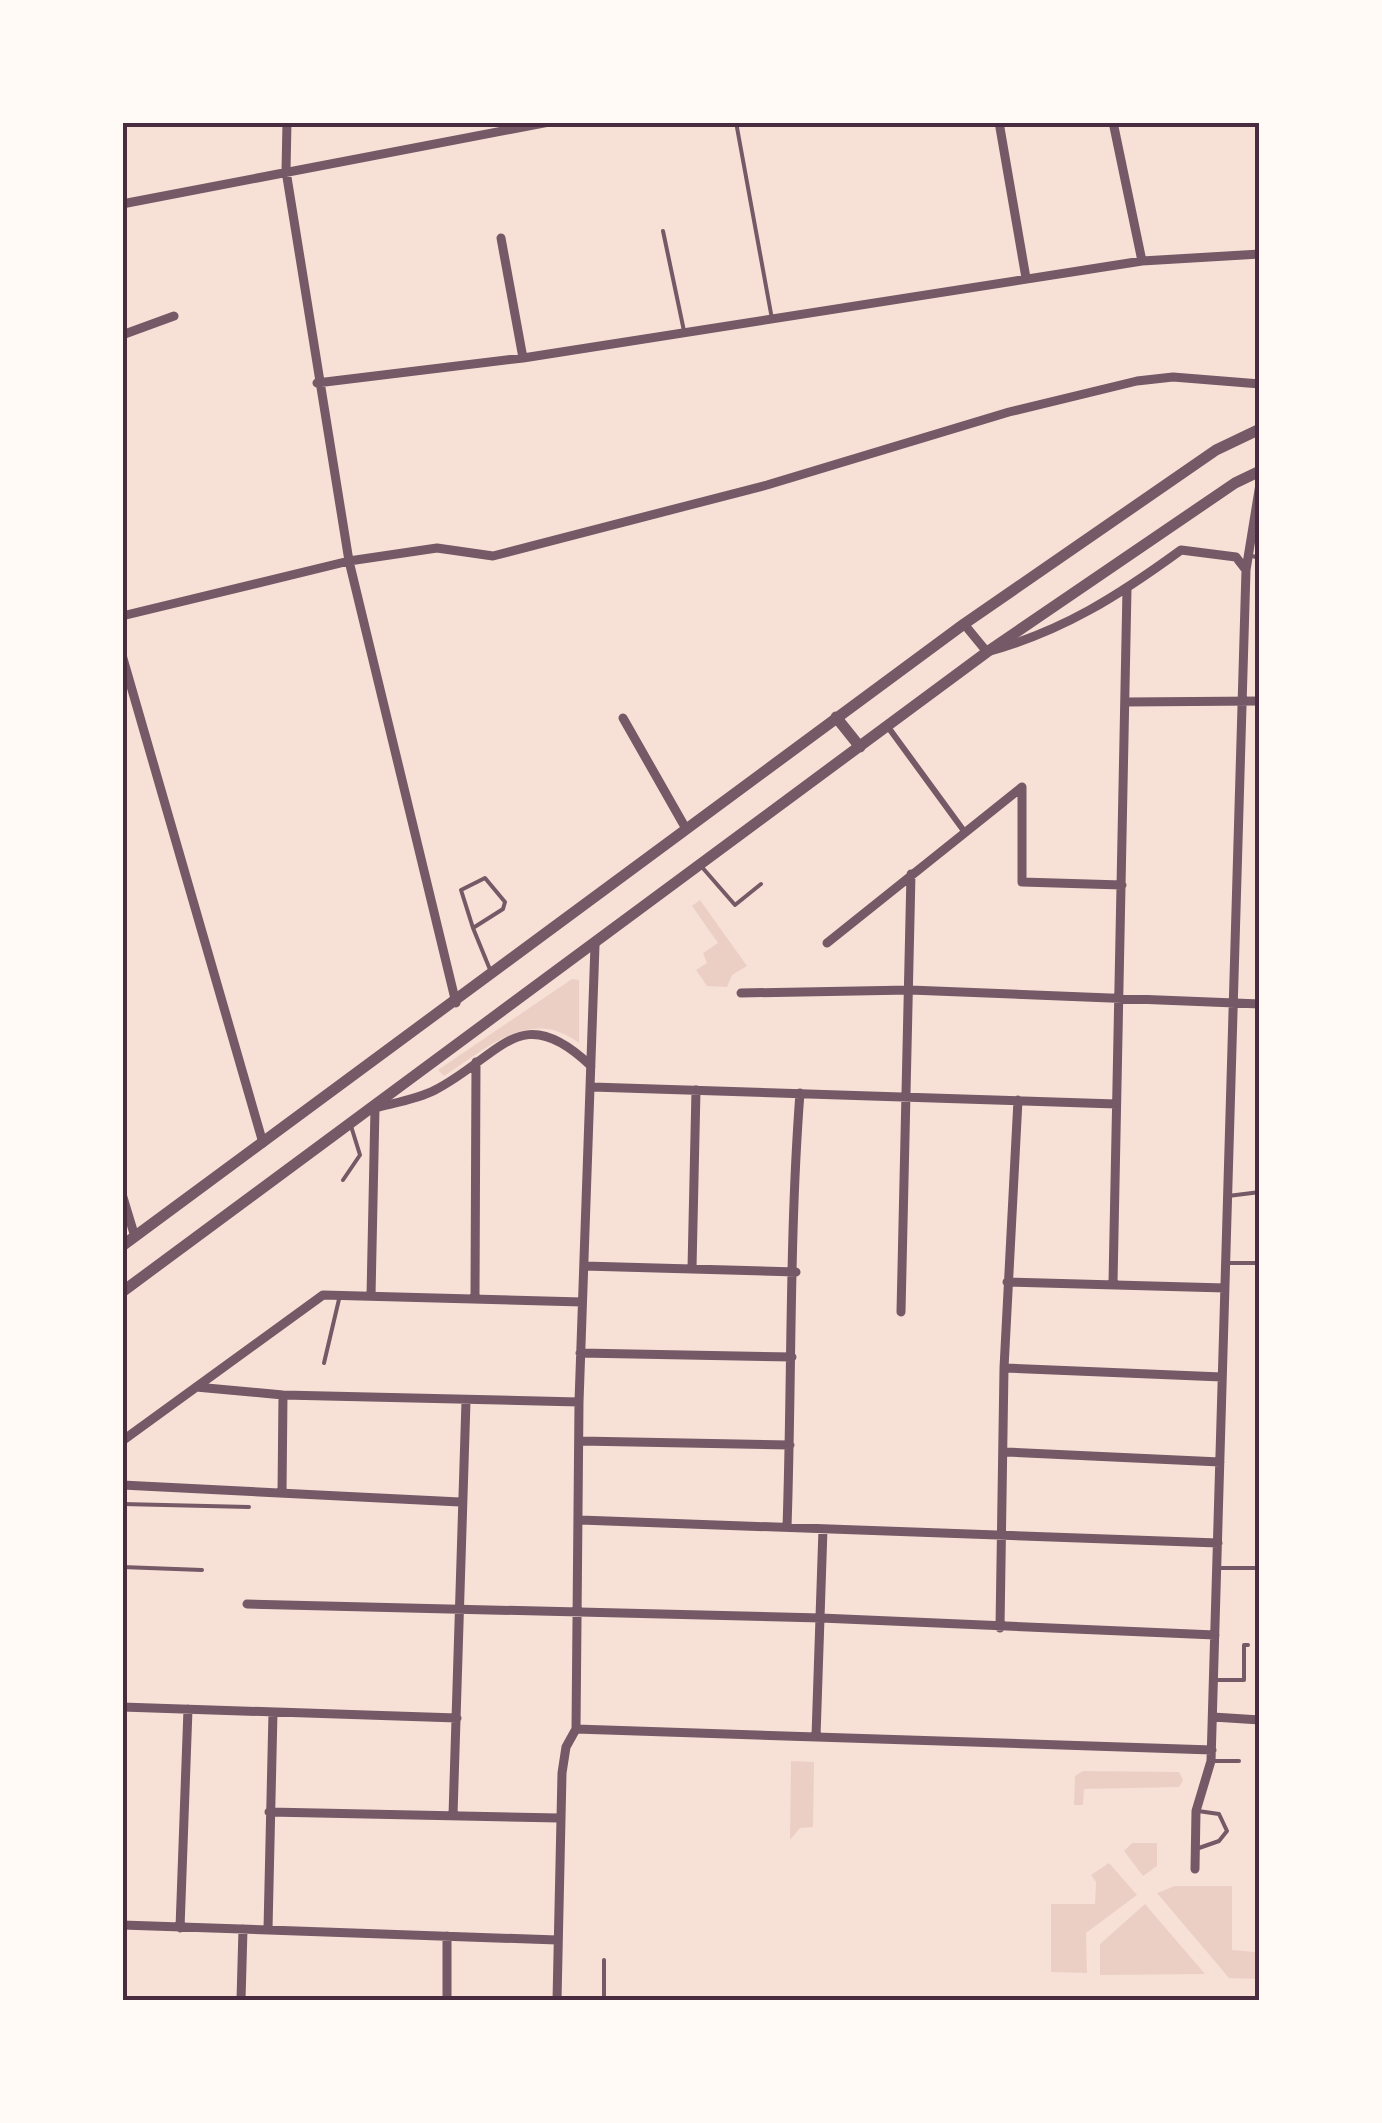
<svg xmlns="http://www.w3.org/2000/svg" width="1382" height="2123" font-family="'Sofia Sans Condensed',sans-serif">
	<rect width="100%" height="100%" fill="#f7e1d7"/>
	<path fill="#ebcfc5" d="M700,900L747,966L732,975L727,987L707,986L696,970L707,963L703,953L718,943L692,906Z
		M572,979L579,980V1043C531,1006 487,1048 444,1076L438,1070Z
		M791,1761L814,1762L813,1827L800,1828L790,1840Z
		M1083,1771L1179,1772L1183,1780L1179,1787L1084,1789L1083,1805H1074L1075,1776Z
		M1132,1843H1157V1866L1143,1876L1124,1851Z
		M1109,1863L1137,1895L1086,1933L1087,1973L1051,1972V1904H1095L1096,1882L1091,1875Z
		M1175,1886H1232V1950L1255,1952L1259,1979L1229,1978L1157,1893Z
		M1145,1904L1205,1974L1100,1975V1944Z"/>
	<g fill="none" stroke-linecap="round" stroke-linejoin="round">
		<path stroke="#755966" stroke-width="4" d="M736,122L772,319
			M663,231L684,331
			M1248,555L1260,558
			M701,866L735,905L761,884
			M473,928L461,890L485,878L505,902L503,909L473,928L491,972
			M343,1180L360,1155L351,1126
			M1228,1196L1260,1192
			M1226,1263H1260
			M324,1363L340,1295
			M122,1504L249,1507
			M122,1567L202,1570
			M1218,1568H1260
			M1214,1680H1244V1645H1248
			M1211,1761H1239
			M1198,1811L1219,1814L1227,1831L1219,1841L1199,1848
			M604,1960V2000"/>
		<path stroke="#755966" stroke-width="6" d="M888,727L964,831"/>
		<path stroke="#755966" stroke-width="9" d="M287,122L286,171L349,561L456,1003
			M999,122L1026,278
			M1113,122L1142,261
			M122,204L549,122
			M501,238L523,358
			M122,335L174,316
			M317,383L523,358L1142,261L1260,254
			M122,616L349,561L437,548L493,556L767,485L1009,412L1137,381L1173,377L1260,384
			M964,624L987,652C1063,631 1118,596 1181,550L1236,557L1246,570
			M122,655L263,1143
			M1126,702L1260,701
			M623,718L685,827
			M1022,787V882L1122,885
			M827,943L1022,787
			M741,993L910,990L1260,1004
			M592,1087L1116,1104
			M122,1194L135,1237
			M584,1266L796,1272
			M692,1268L696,1090
			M1007,1282L1225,1288
			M1113,1283L1127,589
			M371,1296L375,1108C394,1103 418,1099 435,1090C501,1056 520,998 591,1066
			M475,1297L476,1062
			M901,1312L911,874
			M580,1353L792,1357
			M1004,1368L1222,1377
			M196,1387L283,1395L579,1402
			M122,1441L323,1295L582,1302
			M580,1441L790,1445
			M1006,1452L1220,1462
			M122,1485L460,1502
			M282,1493L283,1395
			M580,1520L1218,1543
			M787,1527C792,1382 789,1237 800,1093
			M247,1604L821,1618L1215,1635
			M1000,1628L1004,1368L1018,1100
			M122,1707L457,1718
			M1213,1717L1260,1720
			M576,1729L1212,1750
			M816,1736L823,1529
			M269,1812L559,1818
			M453,1815L466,1401
			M1195,1869L1196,1811L1211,1761L1246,570L1260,484
			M122,1925L557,1940
			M180,1928L188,1709
			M268,1929L273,1712
			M241,2000L243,1929
			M447,2000V1936
			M557,2000L562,1773L566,1747L576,1729L579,1402L595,945"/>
		<path stroke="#755966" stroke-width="11" d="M836,717L860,747
			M122,1246L964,624L1216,450L1260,429
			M122,1292L987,652L1235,483L1260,471"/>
	</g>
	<rect width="1382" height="2123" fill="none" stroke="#fffaf5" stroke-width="250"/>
	<rect x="125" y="125" width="1132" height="1873" fill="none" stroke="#4a2c40" stroke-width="4"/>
</svg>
